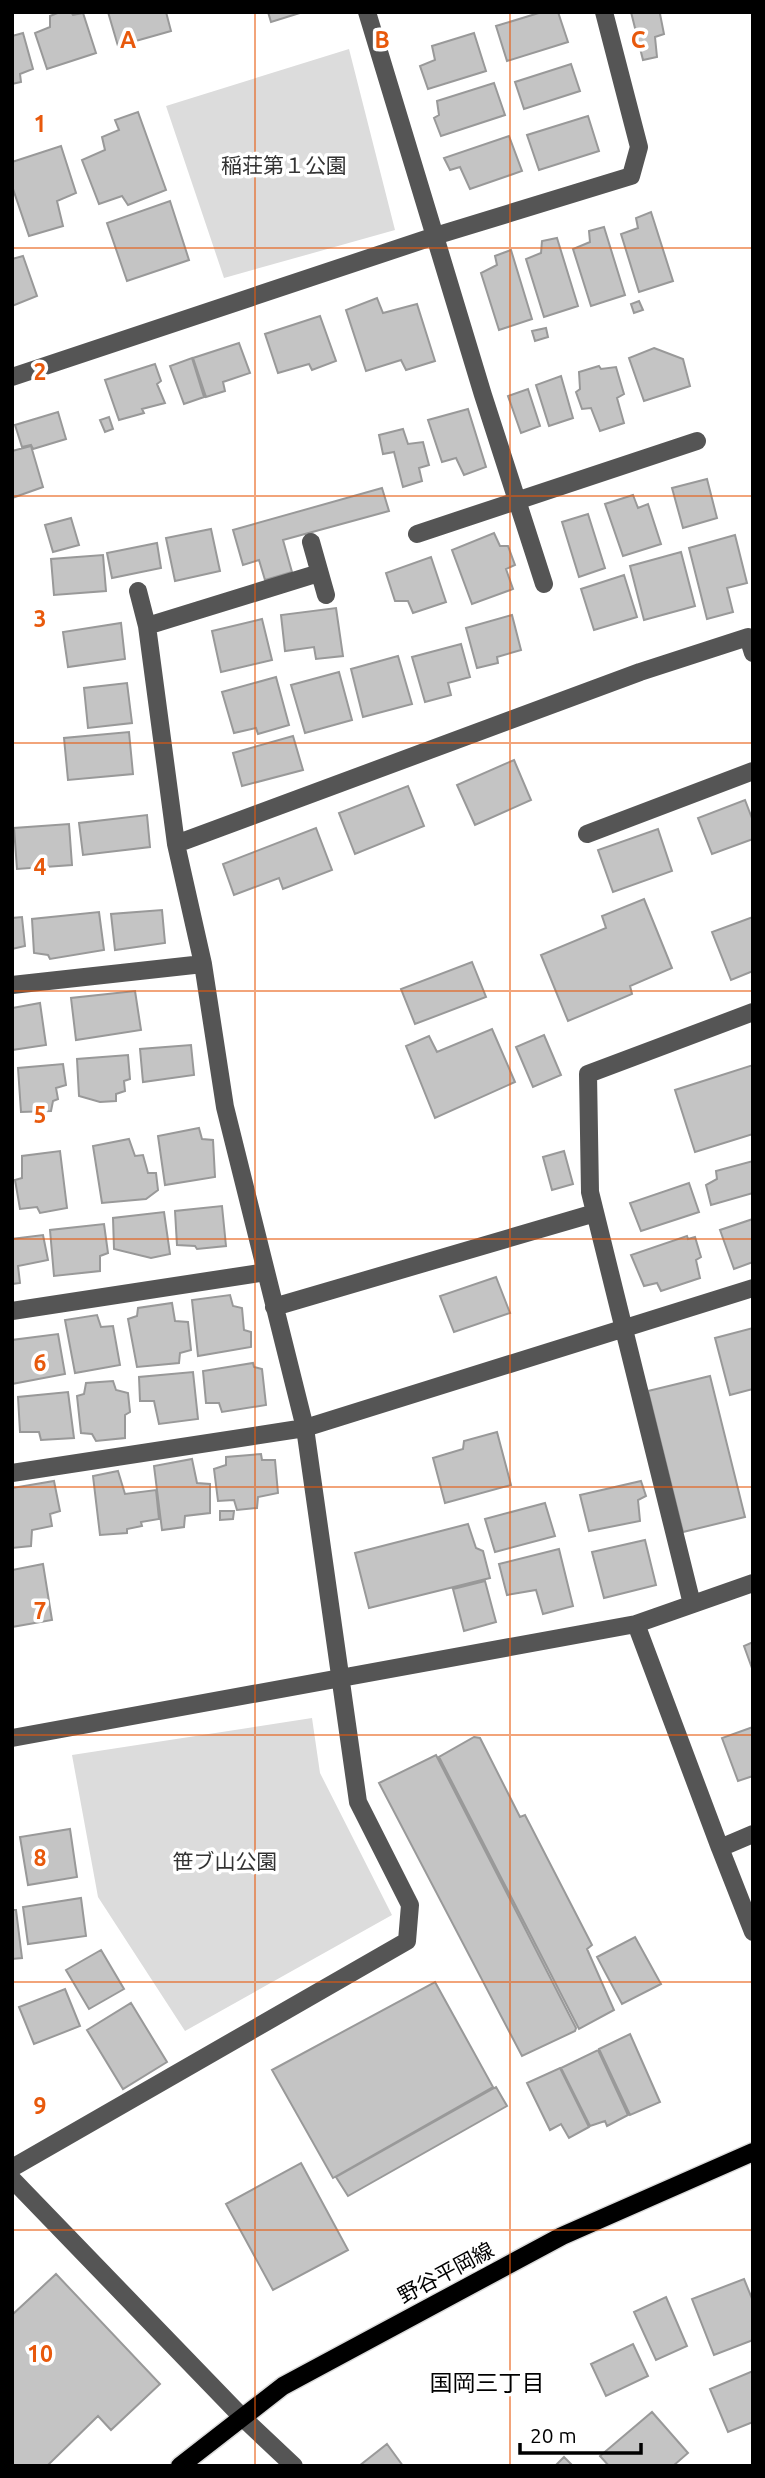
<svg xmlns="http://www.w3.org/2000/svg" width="765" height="2478" font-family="Ubuntu,'Noto Sans JP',sans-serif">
	<rect width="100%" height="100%" fill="#fff"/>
	<path fill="#dcdcdc" d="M349,49L395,230L224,278L166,106Z
		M312,1718L320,1773L392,1915L185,2031L98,1897L72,1755Z"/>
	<path fill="#c4c4c4" stroke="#999" stroke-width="2" d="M60,12H71L73,15L83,13L96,53L47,69L35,33L50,27V16Z
		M108,12H166L171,31L118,46Z
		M268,12H303L271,22Z
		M542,12H558L568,42L507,61L496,26Z
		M631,12H663L660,14L664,34L655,37L657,57L643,60Z
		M23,33L33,69L20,74L21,82L12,84V36Z
		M474,33L486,71L428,89L420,66L435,60L432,46Z
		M571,64L580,91L524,109L515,82Z
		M494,83L505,115L441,136L434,118L439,115L437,101Z
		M138,112L166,190L128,205L122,196L99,204L82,160L105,150L102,137L119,130L115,120Z
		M588,116L599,151L539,170L527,135Z
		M509,136L522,171L470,189L460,167L450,170L444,158Z
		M61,146L76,193L57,201L63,226L29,236L12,186V162Z
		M170,201L189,260L127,281L107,223Z
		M651,212L673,281L639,292L621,234L638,228L636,218Z
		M604,227L625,295L591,306L573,249L590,242L589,231Z
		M557,238L578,306L544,317L526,259L541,253L542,241Z
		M511,250L532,319L499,330L481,273L497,265L495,256Z
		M23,256L37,296L12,306V259Z
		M377,298L383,313L417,304L435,361L406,370L401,360L366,371L346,310Z
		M639,301L643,310L634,313L631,304Z
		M320,316L336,361L312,370L309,364L278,373L265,334Z
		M546,328L548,337L535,341L532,331Z
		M239,343L250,373L223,382L225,391L206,397L193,358Z
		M654,348L683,359L690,386L644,401L629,358Z
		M192,358L204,397L184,404L170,366Z
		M155,364L161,381L157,384L165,403L142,409L144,413L119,420L105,380Z
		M599,366L601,369L616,367L624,394L617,398L624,423L600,431L591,408L582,409L576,392L580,389L579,372Z
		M561,376L573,418L549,426L536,385Z
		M528,389L540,426L521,433L508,396Z
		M468,409L486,467L464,475L456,458L442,462L428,420Z
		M58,412L66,439L33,449L31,445L22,447L15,425Z
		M109,417L113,429L105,432L100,420Z
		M403,429L408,444L423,442L429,465L419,468L422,481L403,487L394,452L383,454L379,435Z
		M31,446L43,487L12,498V451Z
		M707,479L717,518L683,528L672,488Z
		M382,488L389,511L283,540L292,572L265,580L259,560L243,565L233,530Z
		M633,495L638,508L648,504L661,544L623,556L605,504Z
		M588,514L605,568L579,577L562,522Z
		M71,518L79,545L53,552L45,525Z
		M211,529L220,571L175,581L166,538Z
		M494,533L500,546H508L515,565L506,569L513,589L472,604L452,550Z
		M735,535L747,583L727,588L733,612L707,619L689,548Z
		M157,543L161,568L112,578L107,553Z
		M681,552L695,606L644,620L630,566Z
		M103,555L106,591L54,595L51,559Z
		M431,557L446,602L413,613L408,601H395L386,573Z
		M624,575L637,617L594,630L581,589Z
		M336,608L343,656L316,659L314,647L285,651L281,615Z
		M512,615L521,650L497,657L498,663L477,668L466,628Z
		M262,619L272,660L221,672L212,631Z
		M121,623L125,659L68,667L63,632Z
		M461,644L470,677L448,683L451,695L425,702L412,657Z
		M398,656L412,704L363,717L351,669Z
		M339,672L352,720L305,733L291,685Z
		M276,677L289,725L258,734L256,728L234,733L222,692Z
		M127,683L132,723L88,728L84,688Z
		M129,732L133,774L68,780L64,738Z
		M293,736L303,770L242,786L233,753Z
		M514,760L531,800L475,825L457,785Z
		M408,786L424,826L355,854L339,813Z
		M745,800L753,821V839L712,854L698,818Z
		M147,815L150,847L83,855L79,823Z
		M69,824L72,865L17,869L14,828Z
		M316,828L332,870L283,889L279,878L234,895L223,864Z
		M658,829L672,871L613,892L598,850Z
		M644,899L672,968L630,986L632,994L568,1021L541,955L606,928L602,916Z
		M162,910L165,943L115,950L111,914Z
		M99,912L104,950L50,959L48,955L34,953L32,919Z
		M22,917L25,946L12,949V918Z
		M753,917V971L731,980L712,932Z
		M472,962L486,997L415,1024L401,989Z
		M135,991L141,1030L76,1040L71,998Z
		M40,1003L46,1045L12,1050V1008Z
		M492,1029L515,1082L435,1118L406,1046L429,1036L437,1052Z
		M544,1035L561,1075L533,1087L516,1047Z
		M191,1045L194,1075L143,1082L140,1049Z
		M128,1055L130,1079L124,1081L125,1091L116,1094V1101L100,1102L79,1096L77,1059Z
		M63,1064L66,1085L56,1088L58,1099L53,1101L51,1111L21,1112L18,1068Z
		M753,1065V1134L695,1152L675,1090Z
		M199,1128L202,1139L213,1140L215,1177L165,1185L158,1136Z
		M129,1139L135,1156L143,1155L148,1173H156L158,1190L146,1199L102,1203L93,1146Z
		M60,1151L67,1208L40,1213L37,1207L20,1209L15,1180L22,1178V1156Z
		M564,1151L573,1184L552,1190L543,1157Z
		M753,1161V1193L711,1205L706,1185L717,1179L716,1171Z
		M689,1183L699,1212L641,1231L630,1203Z
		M222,1206L226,1246L197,1249L195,1246L177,1245L175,1211Z
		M164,1212L170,1254L151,1258L114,1249L113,1218Z
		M753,1219V1262L734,1269L720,1230Z
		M104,1224L108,1253L100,1256V1271L54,1276L50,1230Z
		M43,1235L48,1260L18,1266L20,1283L12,1284V1239Z
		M687,1236L688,1239L695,1237L701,1257L696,1260L700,1278L661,1291L657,1283L644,1286L631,1255Z
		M496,1277L510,1313L454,1332L440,1296Z
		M230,1295L233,1306L242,1308L244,1330L251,1332V1347L198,1356L192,1300Z
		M172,1303L175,1321L188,1322L191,1350L180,1353L179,1363L137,1367L128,1319L137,1316L138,1308Z
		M97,1315L101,1327L113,1326L120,1365L75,1373L65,1320Z
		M753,1328V1389L730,1395L715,1338Z
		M58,1334L65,1374L12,1384V1340Z
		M253,1363L254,1367L262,1369L266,1405L222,1412L219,1403H206L203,1371Z
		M193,1372L198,1419L159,1424L154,1401H140L139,1377Z
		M710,1376L745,1517L683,1532L648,1391Z
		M113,1381L116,1390L128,1393L130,1412L125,1415V1438L96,1441L92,1434L81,1433L77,1396L84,1394L86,1383Z
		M68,1392L74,1438L41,1440L39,1432H20L18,1397Z
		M497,1432L511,1485L445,1503L433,1458L463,1449L464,1441Z
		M261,1454L262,1460H275L278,1493L258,1497L257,1508L237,1510L234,1500L218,1501L214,1469L226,1465V1457Z
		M192,1459L197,1483L210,1484V1513L185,1516L184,1527L162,1530L154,1466Z
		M118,1471L125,1494L156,1490L159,1519L141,1522L142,1526L127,1529V1533L100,1535L93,1476Z
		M54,1481L60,1511L50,1514L52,1526L32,1530L31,1546L12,1548V1488Z
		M641,1481L646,1496L638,1500L640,1521L589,1531L580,1495Z
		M545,1503L555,1536L495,1552L485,1519Z
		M220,1511H234L233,1519L220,1520Z
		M468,1524L476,1548L483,1551L490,1578L369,1608L355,1553Z
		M645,1540L656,1585L604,1598L592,1552Z
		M559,1549L573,1606L543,1614L536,1590L507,1595L499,1564Z
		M43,1564L52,1620L12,1627V1570Z
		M485,1581L496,1622L464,1631L453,1589Z
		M753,1642V1671L744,1646Z
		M753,1727V1776L738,1781L722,1738Z
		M474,1737L480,1738L520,1817L525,1815L592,1945L587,1949L614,2010L579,2029L439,1757Z
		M436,1755L576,2028L575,2031L522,2056L379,1783Z
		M70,1829L77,1877L28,1885L20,1837Z
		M81,1898L86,1936L28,1944L23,1907Z
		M12,1910H16L22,1958L12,1959Z
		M635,1937L661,1984L622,2004L597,1957Z
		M101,1950L124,1989L89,2009L66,1970Z
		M435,1982L493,2087L333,2178L272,2070Z
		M65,1989L80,2026L34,2044L19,2007Z
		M131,2003L167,2062L123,2089L87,2030Z
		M630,2034L660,2102L630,2115L599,2049Z
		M598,2050L628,2115L607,2126L605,2121L590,2126L561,2068Z
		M560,2068L589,2127L569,2138L561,2124L550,2130L527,2083Z
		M496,2087L507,2106L348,2196L336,2177Z
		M301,2163L348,2250L273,2290L226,2204Z
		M56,2274L160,2384L111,2430L98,2416L47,2466H12V2315Z
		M744,2279L753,2301V2340L714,2355L692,2299Z
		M666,2297L687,2346L656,2360L634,2312Z
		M633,2344L648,2376L606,2396L591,2364Z
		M753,2371V2422L728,2432L710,2389Z
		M652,2412L688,2453L673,2466H609L600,2456Z
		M387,2444L403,2466H359Z
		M564,2457L573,2466H555Z"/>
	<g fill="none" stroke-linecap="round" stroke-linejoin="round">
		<g stroke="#dbdbdb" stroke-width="21">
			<path id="major" d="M180,2466L283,2386L562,2236L753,2152"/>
		</g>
		<path stroke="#555" stroke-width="18" d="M367,12L483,395L544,584
			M12,377L435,236L631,176L639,147L604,12
			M417,534L697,441
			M311,542L326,595
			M138,591L147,626
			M587,834L753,771
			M176,844L640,672L748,637L753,653
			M203,964L176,844L147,626L319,573
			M12,985L203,964L225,1107L305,1428L358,1802L410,1905L407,1941L12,2168
			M274,1307L595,1213
			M12,1311L266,1272
			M12,1473L305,1428L753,1288
			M692,1604L590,1192L588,1074L753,1012
			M636,1624L720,1848L753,1834
			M12,1738L636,1624L753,1583
			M720,1848L753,1932
			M12,2179L241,2416L294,2466"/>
		<use href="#major" stroke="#000" stroke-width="18"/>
	</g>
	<path fill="none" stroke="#e8590c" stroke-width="2" stroke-opacity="0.55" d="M255,12V2466M510,12V2466M12,248H753M12,496H753M12,743H753M12,991H753M12,1239H753M12,1487H753M12,1735H753M12,1982H753M12,2230H753"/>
	<g text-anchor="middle" stroke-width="7" stroke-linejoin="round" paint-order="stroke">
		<g font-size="21" fill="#333" stroke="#fff">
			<text x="284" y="173">稲荘第１公園</text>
			<text x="225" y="1869">笹ブ山公園</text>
		</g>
		<g font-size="21" fill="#000" stroke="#fff">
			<text transform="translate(446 2273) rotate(-28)" y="7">野谷平岡線</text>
		</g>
		<g font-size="23" fill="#000" stroke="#fff">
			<text x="487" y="2391">国岡三丁目</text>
		</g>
	</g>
	<g font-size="23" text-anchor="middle" font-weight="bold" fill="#e8590c" stroke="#fff" stroke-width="7" stroke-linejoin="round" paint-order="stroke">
		<text x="128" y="48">A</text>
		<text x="382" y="48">B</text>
		<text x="638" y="48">C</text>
		<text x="40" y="132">1</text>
		<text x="40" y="380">2</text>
		<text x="40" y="627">3</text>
		<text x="40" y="875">4</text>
		<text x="40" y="1123">5</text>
		<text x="40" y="1371">6</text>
		<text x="40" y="1619">7</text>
		<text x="40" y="1866">8</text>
		<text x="40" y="2114">9</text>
		<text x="40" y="2362">10</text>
	</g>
	<rect width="765" height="2478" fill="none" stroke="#000000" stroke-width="28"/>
	<path d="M520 2443v10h121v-10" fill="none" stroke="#000000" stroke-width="3.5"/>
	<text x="530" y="2443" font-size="21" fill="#000000" stroke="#ffffff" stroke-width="5" paint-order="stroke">20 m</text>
</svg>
